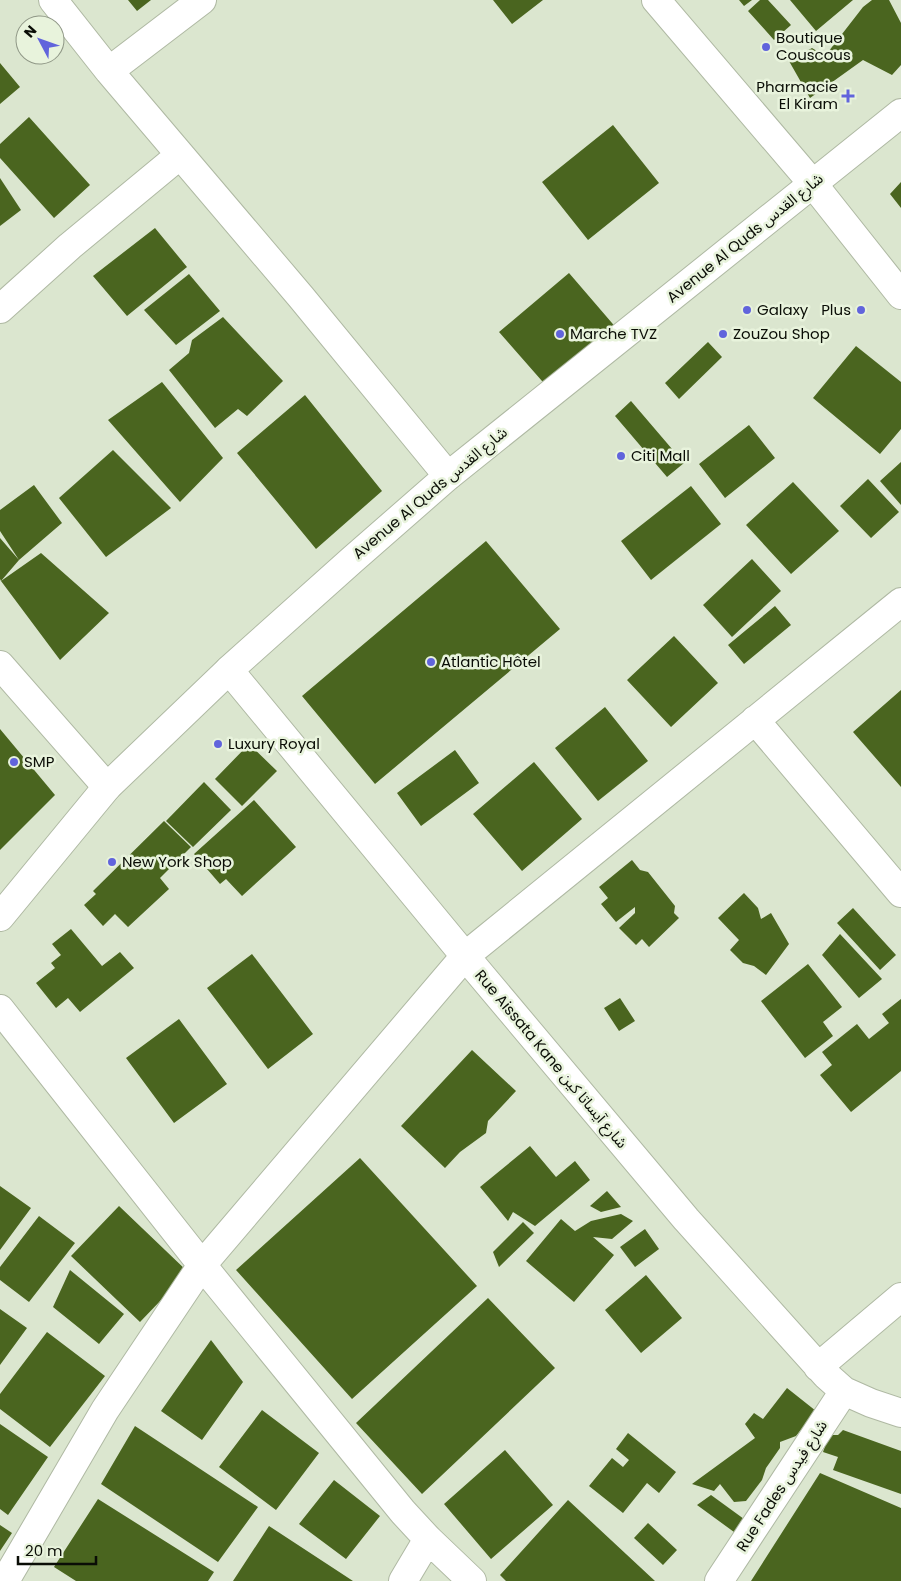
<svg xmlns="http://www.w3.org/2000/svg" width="901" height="1581" font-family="Poppins,'Noto Sans Arabic',sans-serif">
	<rect width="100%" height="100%" fill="#dbe6cf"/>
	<path fill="#4a651f" d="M128,0H151L137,11Z
		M493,0H543L512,24Z
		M739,0H752L744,6Z
		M760,0H768L791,25L774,40L748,11Z
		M790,0H853L816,31Z
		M872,0H889L901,23V65L892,75L863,60L810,98L789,61L812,48L825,56L863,7Z
		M0,63L20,87L0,104Z
		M29,117L90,185L54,218L0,158V144Z
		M613,125L659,183L588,240L542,182Z
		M0,178L21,210L0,226Z
		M901,182V208L890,194Z
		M155,228L187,267L127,316L93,276Z
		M569,273L618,330L549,389L499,332Z
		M189,274L220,311L176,345L144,310Z
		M223,317L283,381L247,416L238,409L215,428L169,370L189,353L192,340Z
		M708,342L722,357L679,399L665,383Z
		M856,346L901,382V429L880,454L813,398Z
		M162,382L223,458L180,502L108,420Z
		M305,395L382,491L316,549L237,453Z
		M631,401L684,463L667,477L615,416Z
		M749,425L775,458L725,498L699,464Z
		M113,450L171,508L106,557L59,498Z
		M901,462V505L880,481Z
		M868,479L899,512L871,538L840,506Z
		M793,482L839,531L791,574L746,525Z
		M34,485L62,523L19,560L1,581L0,579V538L19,560L0,531V510Z
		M691,486L721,524L651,580L621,541Z
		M486,541L560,629L375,784L302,696Z
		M41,553L109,613L60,660L1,581Z
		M752,559L781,591L732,637L703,605Z
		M775,606L791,625L744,664L728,645Z
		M674,636L718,683L671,727L627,680Z
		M901,690V787L853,732Z
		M605,707L648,761L598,801L555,748Z
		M0,729L55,795L0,850Z
		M249,744L277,771L242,806L215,779Z
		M455,750L479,783L421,826L397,793Z
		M534,762L582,819L522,871L473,814Z
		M204,782L231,810L193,847L166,821Z
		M254,800L296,847L242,896L226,879L220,884L194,854Z
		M164,821L191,847L160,878L169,889L128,927L115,914L103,926L84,905L96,894L93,891Z
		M632,860L640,870L648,872L675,906L674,913L679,918L649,947L642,939L636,945L619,928L635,913V907L616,922L601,904L608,898L599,887Z
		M744,893L758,908L761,919L771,913L789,944L766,975L754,966L743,963L730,950L739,940L718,918Z
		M853,908L896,955L880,970L837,923Z
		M71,929L102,966L120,952L134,968L80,1012L68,998L56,1008L36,983L55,968L51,963L61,955L52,944Z
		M840,934L882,979L859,998L822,955Z
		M252,954L313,1034L268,1069L207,988Z
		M808,964L842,1007L823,1022L833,1036L805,1058L761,1001Z
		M620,998L635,1021L619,1031L604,1008Z
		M901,999V1071L851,1112L820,1075L832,1065L822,1052L857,1024L869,1039L889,1023L882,1014Z
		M179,1019L227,1084L174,1123L126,1058Z
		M472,1050L516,1091L488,1121L486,1133L460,1152L445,1168L401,1126Z
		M530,1146L556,1177L575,1161L590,1180L535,1226L513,1212L508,1221L480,1187Z
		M360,1158L477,1286L352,1399L236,1270Z
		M0,1186L31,1208L0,1250Z
		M607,1191L621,1207L601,1212L590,1206Z
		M119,1206L188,1272L140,1322L71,1256Z
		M621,1214L633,1221L612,1239L593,1237L614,1255L574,1302L526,1261L561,1219L575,1231L591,1221Z
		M39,1216L75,1243L29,1302L0,1280V1267Z
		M523,1222L534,1233L499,1267L493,1252Z
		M645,1229L659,1249L635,1267L620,1247Z
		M70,1270L124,1314L99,1344L53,1307Z
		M646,1275L682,1318L641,1353L605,1310Z
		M488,1298L555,1368L422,1494L356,1423Z
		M0,1309L27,1328L0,1365Z
		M47,1332L105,1376L50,1447L0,1409V1394Z
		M211,1340L243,1382L202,1440L161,1411Z
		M787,1388L816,1411L796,1436L780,1442V1448L766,1468L762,1480L746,1501L734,1502L720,1484L714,1491L692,1484L755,1438L745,1424L754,1413L763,1419Z
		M262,1410L319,1453L276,1510L219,1467Z
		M0,1424L48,1457L8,1515L0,1509Z
		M135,1426L258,1507L218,1562L101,1484Z
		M843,1430L901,1451V1494L833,1470L838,1457L823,1452L829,1435H838Z
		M628,1433L676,1472L659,1493L647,1483L623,1513L589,1486L612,1458L623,1467L629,1460L616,1449Z
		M505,1450L553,1505L491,1559L444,1504Z
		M820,1473L901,1508V1581H751Z
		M334,1480L380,1516L346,1559L299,1524Z
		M711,1495L744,1519L734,1532L697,1505Z
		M98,1499L214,1572L208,1581H76L54,1567Z
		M568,1500L655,1581H506L500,1575Z
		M648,1523L677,1550L663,1565L634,1538Z
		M0,1525L12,1533L0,1551Z
		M269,1526L353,1581H233Z"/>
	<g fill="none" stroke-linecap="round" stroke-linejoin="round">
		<g stroke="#afb9a3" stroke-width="30">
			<path id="street" d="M53,0L109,71L301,297L448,476
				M656,0L813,184L901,295
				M109,71L202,0
				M0,309L70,246L180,155
				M0,665L107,787
				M229,670L465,956L686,1219L826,1375L844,1391L871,1403L901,1413
				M755,720L901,893
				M0,1009L202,1265L403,1512L428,1539L472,1581
				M818,1367L901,1297
				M5,1581L105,1410L202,1265L465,956L901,602
				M403,1581L428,1539
				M719,1581L844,1391"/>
		</g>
		<g stroke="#afb9a3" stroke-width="30">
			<path id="secondary" d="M0,917L107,787L229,670L352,560L448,476L901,113"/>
		</g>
		<use href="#street" stroke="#fff" stroke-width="28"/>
		<use href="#secondary" stroke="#fff" stroke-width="28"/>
	</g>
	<g fill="#6164dc" stroke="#e8f3dc" stroke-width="2">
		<circle cx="766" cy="47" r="5"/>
		<path d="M845.5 88.5h5v5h5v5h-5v5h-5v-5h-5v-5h5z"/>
		<circle cx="747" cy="310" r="5"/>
		<circle cx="861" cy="310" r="5"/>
		<circle cx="560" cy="334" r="5"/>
		<circle cx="723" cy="334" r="5"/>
		<circle cx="621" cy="456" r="5"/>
		<circle cx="431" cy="662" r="5"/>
		<circle cx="218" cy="744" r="5"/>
		<circle cx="14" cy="762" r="5"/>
		<circle cx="112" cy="862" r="5"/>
	</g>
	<g text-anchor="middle" stroke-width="5" stroke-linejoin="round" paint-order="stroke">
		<g font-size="15" fill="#0a0d06" stroke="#e8f3dc" text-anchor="start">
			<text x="776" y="43">Boutique<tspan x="776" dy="17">Couscous</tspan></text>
			<text x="838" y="92" text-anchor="end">Pharmacie<tspan x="838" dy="17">El Kiram</tspan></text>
			<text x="757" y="315">Galaxy</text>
			<text x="851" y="315" text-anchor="end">Plus</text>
			<text x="570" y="339">Marche TVZ</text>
			<text x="733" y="339">ZouZou Shop</text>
			<text x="631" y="461">Citi Mall</text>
			<text x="441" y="667">Atlantic Hôtel</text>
			<text x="228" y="749">Luxury Royal</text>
			<text x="24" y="767">SMP</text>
			<text x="122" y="867">New York Shop</text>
		</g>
		<g font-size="15" fill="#0a0d06" stroke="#e8f3dc">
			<text transform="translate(745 238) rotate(-39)" y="5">Avenue Al Quds شارع القدس</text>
			<text transform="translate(430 493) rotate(-40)" y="5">Avenue Al Quds شارع القدس</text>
			<text transform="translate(551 1059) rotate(50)" y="5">Rue Aissata Kane شارع آيساتا كين</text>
			<text transform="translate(782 1486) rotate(-57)" y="5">Rue Fades شارع فيدس</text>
		</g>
	</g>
	<g transform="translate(40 40) rotate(311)"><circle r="24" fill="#e8f3dc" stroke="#8f9786"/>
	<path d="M0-4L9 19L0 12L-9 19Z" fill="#6164dc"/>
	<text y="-8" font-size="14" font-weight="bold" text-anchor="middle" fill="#0a0d06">N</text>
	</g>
	<path d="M18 1556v8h78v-8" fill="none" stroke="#0a0d06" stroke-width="2.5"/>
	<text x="25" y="1556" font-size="15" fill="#0a0d06" stroke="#e8f3dc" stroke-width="4" paint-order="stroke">20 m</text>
</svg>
